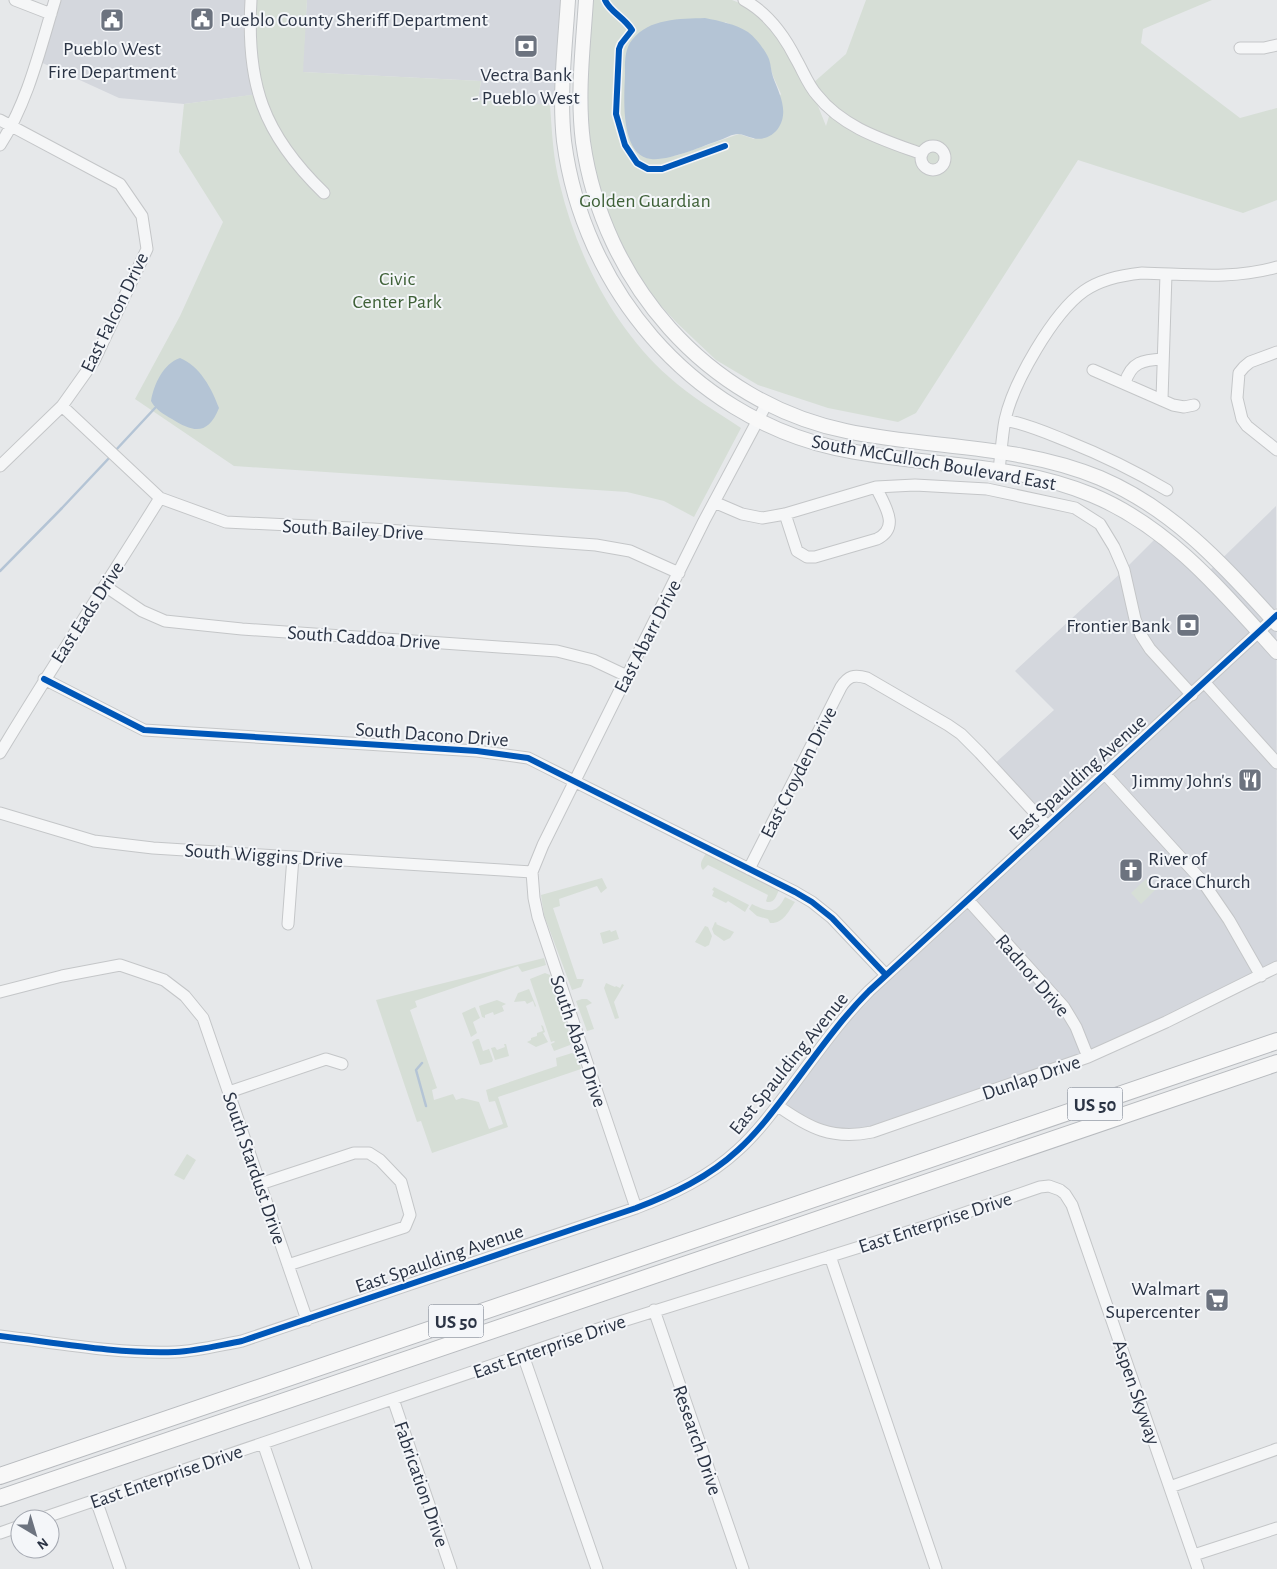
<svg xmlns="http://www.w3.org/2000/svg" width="1277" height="1569" font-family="'Alegreya Sans',sans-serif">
	<rect width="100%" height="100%" fill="#e6e8ea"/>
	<path fill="#d4d7dd" d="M55,0H251L259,94L184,104L119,98L36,60Z
		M307,0H568L562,107L478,100L481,81L302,72Z
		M1276,506L1277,967L1156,1027L992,1091L840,1135L778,1106L836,1028L1047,826L992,766L1054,710L1015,671L1124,570L1160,534L1206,574Z"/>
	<path fill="#d6ded6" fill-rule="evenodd" d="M251,0H307L303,72L481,81L478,100L550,105C552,132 553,158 560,185C577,256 614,328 669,377C691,397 716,411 741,428L694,517L664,501L627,492L234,466L135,399L180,316L223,222L179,152L184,104L258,94Z
		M592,0H732L747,6L775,31L816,101L826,126L831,110L813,83L846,54L866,0H1212L1143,29L1141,43L1240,118L1277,108V200L1243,213L1078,160L916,413L898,422L828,408L758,385L716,360L676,322L649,293L630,260L600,200L587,148L584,98ZM725,22L749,33L768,58L773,76L781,94L754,139L739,134L678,155L651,159Z
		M706,853L779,890C776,896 775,903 767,902L766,901L768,895L708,865L703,870C698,864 703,859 706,853Z
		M602,878L607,888L601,893L597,886L559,899L560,906L553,908L577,979H584L581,987L572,990L544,915L541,895Z
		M1146,879L1156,889L1141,904L1131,893Z
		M714,887L749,905L745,912L728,901L726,903L712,896L714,891L712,890Z
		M785,897L795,902C788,912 783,924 770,923L768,919L757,916L749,909L752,904C768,912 776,915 785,897Z
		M715,922L717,923L716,924L734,932L730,938L724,941L714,934L712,929Z
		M705,926L708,927L712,936L709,945L705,947L695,942Z
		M610,930L611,932L616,930L619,939L603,944L600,933Z
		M544,958L546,965L522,972L518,966L415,1001L417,1007L410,1010L437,1088L432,1090L434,1100L453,1094L456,1100L462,1098L479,1102L489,1129L503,1124L495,1101L489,1102L486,1090L557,1066L556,1058L572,1053L577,1055L581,1069L498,1097L508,1127L432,1153L421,1121L417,1122L376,1000Z
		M545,973L550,975L572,1041L570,1045L554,1051L551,1044L555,1042L554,1041L551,1042L530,979Z
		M606,983L615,987L616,986L620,988L622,984L624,985L614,1002L619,1018L615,1019L604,988Z
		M529,989L536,1006L535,1007L533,1001L527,1004L525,1001L514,1002L518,993Z
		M582,999H587L592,1003L586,1006L594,1029L587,1031L576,1001Z
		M497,1000L506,1004L502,1006L504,1011L494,1015L493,1012L485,1015V1018L482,1017L479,1006Z
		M475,1007L480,1018L473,1022L477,1033L471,1037L462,1013Z
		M541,1025L543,1026L545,1032L543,1033L548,1042L536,1047L527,1042L531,1040V1038L537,1036V1033L543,1031Z
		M477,1039H479L483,1051L489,1049L493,1060L492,1062L480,1065L472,1042Z
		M504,1044H506L509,1056L495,1060L491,1048L495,1047L497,1050L505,1047Z
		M187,1154L196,1160L184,1180L174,1175Z"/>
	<path fill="#b4c4d5" d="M705,18C720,21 735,24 748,32C756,38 765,50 769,59C771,65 771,71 773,77C779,93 789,111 779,127C774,136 762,141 753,138C748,137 743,134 738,134C732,134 726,138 720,140C703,146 669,161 651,159C620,156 624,98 625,76C625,64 624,50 632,40C649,18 680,19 705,18Z
		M180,358C200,366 212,389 219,408C208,435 194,433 172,419C163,414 156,410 151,401C154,384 163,364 180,358Z"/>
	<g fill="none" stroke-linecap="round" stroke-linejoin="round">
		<path stroke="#b4c4d5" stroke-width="2.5" d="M115,451L155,408
			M0,571L62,508L110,457
			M422,1063L416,1070L426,1106"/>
		<g stroke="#c4c6c8" stroke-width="13">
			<path id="minor" d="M15,0L51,14
				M251,0C246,84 263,134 324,193
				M744,0C768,13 784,35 796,59C803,71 808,85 817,95C843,128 884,140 922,154
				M1240,48H1264L1277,45
				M0,120L120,184L142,216L147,249L94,361L62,406L0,466
				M0,145C28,102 40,49 55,0
				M921 158a12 12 0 1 1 24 0a12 12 0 1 1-24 0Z
				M1277,352L1250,362L1244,367L1239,373L1237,398L1242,419L1247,426L1277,450
				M1093,370L1173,405L1184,407L1194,405
				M1125,383C1131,362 1143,360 1163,359
				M1162,399L1166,274
				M62,406L160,498L226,522L372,529L596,545L630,551L679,573
				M1005,420C1027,424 1047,433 1067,441C1102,455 1135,471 1167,490
				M999,470C1001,454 1002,436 1005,420C1013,383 1053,313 1084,291C1101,279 1122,275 1142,273C1187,274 1233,280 1277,267
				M714,502L742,514L762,518L785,514L876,487L915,485L987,489L1075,508L1100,524L1114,547L1124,570L1135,619L1141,635L1150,649L1192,695
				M785,514L797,551L807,557H815L877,539C901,527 884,505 876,487
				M105,586L142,611L165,621L242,629L557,651L593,660L627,676
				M44,679L144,730L477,751L528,758L795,892L812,902L832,918L886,975
				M1205,683L1277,763
				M0,753C52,667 107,583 160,498
				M1105,774L1203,882L1229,920L1261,976
				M0,813L94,841L153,848L532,872
				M749,869L841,687C848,676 854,674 867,678L948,725L961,734L980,753L1047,826
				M968,900L1064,1007L1076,1027L1088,1057
				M288,924L293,857
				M0,992L62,976L120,965L164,980L185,996L203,1018L307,1320
				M229,1092L326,1059L342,1064
				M778,1106C809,1128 832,1140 872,1132L1088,1057L1166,1022L1277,967
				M260,1184L354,1153H369L380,1160L401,1182L410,1215L405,1227L288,1265
				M636,1208L538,917L534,898L532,872L543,845L704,521L767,403
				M830,1256L936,1569
				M654,1310L743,1569
				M0,1336C58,1343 116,1354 175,1352C198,1351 220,1345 242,1341L636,1208C673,1194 709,1177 738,1150C758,1132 774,1110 790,1089C815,1056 839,1021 869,991L1277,615
				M523,1355L597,1569
				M393,1399L451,1569
				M263,1443L306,1569
				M1170,1487L1277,1449
				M96,1500L120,1569
				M40,1519L610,1325L930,1225L1040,1187L1049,1186L1060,1190L1065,1194L1072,1205L1198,1569
				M0,1533L20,1526
				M1194,1555L1277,1528"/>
		</g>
		<g stroke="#c2c5c8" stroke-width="16">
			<path id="major" d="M568,0C565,47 559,95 564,141C583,288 690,415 835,448C920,467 1010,461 1092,495C1169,527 1222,591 1277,652
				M586,0C583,47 577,95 583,142C603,282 706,402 846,431C931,449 1019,444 1100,478C1175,510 1224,566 1277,624"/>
		</g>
		<g stroke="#b8bbbf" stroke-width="18">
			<path id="highway" d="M0,1476L1277,1041
				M0,1498L1277,1063"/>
		</g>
		<use href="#minor" stroke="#f5f6f7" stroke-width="11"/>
		<use href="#major" stroke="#f8f8f8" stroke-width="14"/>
		<use href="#highway" stroke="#f8f8f8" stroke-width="16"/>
		<g stroke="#f4f6f9" stroke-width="9">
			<path id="cycleway" d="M605,0C610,12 624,17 632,30L621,44L619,49L616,114L625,145L637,163L648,169H662L725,146
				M44,679L144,730L477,751L528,758L795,892L812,902L832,918L886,975
				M0,1336C58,1343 116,1354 175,1352C198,1351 220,1345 242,1341L636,1208C673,1194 709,1177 738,1150C758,1132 774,1110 790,1089C815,1056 839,1021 869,991L1277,615"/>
		</g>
		<use href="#cycleway" stroke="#0057b8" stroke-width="6"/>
	</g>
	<defs>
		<g id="civic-square" transform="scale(1.25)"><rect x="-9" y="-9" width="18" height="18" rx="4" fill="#6c737f" stroke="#f4f6f9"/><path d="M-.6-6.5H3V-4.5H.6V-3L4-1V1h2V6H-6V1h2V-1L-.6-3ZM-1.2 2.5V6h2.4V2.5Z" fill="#fff"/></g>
		<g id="bank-square" transform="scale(1.25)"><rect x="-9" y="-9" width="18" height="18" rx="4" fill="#6c737f" stroke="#f4f6f9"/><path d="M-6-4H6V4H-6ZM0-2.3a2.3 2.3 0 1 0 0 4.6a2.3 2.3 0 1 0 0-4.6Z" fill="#fff"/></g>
		<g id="restaurant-square" transform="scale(1.25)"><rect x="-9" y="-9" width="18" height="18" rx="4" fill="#6c737f" stroke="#f4f6f9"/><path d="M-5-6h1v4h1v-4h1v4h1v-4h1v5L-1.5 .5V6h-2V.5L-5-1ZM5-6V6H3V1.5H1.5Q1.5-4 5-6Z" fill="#fff"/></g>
		<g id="church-square" transform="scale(1.25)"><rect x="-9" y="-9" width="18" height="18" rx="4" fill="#6c737f" stroke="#f4f6f9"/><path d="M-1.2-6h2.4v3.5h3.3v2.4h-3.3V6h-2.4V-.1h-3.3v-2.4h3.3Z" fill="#fff"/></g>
		<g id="supermarket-square" transform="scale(1.25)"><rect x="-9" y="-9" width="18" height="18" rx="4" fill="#6c737f" stroke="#f4f6f9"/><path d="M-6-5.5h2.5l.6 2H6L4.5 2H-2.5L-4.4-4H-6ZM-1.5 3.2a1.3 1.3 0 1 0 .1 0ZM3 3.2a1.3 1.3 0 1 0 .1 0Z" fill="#fff"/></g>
	</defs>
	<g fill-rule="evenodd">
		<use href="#civic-square" x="202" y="19"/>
		<use href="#civic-square" x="112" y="20"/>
		<use href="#bank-square" x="526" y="46"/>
		<use href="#bank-square" x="1188" y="625"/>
		<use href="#restaurant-square" x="1250" y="780"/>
		<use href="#church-square" x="1131" y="870"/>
		<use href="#supermarket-square" x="1217" y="1300"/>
	</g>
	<g text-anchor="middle" stroke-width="4" stroke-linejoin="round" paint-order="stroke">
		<g fill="#f4f6f9" stroke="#676e7b" stroke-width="1">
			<rect x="1067.5" y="1087.5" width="55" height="33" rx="4"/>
			<rect x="428.5" y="1304.5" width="55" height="33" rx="4"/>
		</g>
		<g font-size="19" font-weight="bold" fill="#2b3445">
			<text x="1095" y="1111">US 50</text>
			<text x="456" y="1328">US 50</text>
		</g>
		<g font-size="20" fill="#2b3445" stroke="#f4f6f9" text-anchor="end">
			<text x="220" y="26" text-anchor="start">Pueblo County Sheriff Department</text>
			<text x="112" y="55" text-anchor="middle">Pueblo West<tspan x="112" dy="23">Fire Department</tspan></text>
			<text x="526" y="81" text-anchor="middle">Vectra Bank<tspan x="526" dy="23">- Pueblo West</tspan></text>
			<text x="1170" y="632">Frontier Bank</text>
			<text x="1232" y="787">Jimmy John's</text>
			<text x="1148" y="865" text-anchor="start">River of<tspan x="1148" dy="23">Grace Church</tspan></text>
			<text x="1200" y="1295">Walmart<tspan x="1200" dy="23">Supercenter</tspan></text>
		</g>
		<g font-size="20" fill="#3f6138" stroke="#f4f6f9">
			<text x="645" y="207">Golden Guardian</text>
			<text x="397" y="285">Civic<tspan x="397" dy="23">Center Park</tspan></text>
		</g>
		<g font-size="20" fill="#2b3445" stroke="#f4f6f9">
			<text transform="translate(114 312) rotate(-64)" y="7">East Falcon Drive</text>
			<text transform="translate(934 462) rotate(10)" y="7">South McCulloch Boulevard East</text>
			<text transform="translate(353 529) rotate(3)" y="7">South Bailey Drive</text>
			<text transform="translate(87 612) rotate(-57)" y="7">East Eads Drive</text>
			<text transform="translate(647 636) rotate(-63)" y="7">East Abarr Drive</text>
			<text transform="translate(364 637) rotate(4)" y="7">South Caddoa Drive</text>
			<text transform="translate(432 734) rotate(4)" y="7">South Dacono Drive</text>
			<text transform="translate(798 772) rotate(-63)" y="7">East Croyden Drive</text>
			<text transform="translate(1077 777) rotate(-42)" y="7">East Spaulding Avenue</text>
			<text transform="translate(264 855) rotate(4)" y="7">South Wiggins Drive</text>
			<text transform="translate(1033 975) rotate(49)" y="7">Radnor Drive</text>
			<text transform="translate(579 1041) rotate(71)" y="7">South Abarr Drive</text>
			<text transform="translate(788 1063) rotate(-51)" y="7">East Spaulding Avenue</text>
			<text transform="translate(1031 1077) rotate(-19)" y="7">Dunlap Drive</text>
			<text transform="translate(255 1168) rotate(71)" y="7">South Stardust Drive</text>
			<text transform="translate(935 1222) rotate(-18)" y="7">East Enterprise Drive</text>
			<text transform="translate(439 1258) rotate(-19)" y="7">East Spaulding Avenue</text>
			<text transform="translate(549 1346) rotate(-19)" y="7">East Enterprise Drive</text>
			<text transform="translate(1137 1392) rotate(71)" y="7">Aspen Skyway</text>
			<text transform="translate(698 1440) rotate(71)" y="7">Research Drive</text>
			<text transform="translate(166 1476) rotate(-19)" y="7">East Enterprise Drive</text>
			<text transform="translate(422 1484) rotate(71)" y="7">Fabrication Drive</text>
		</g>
	</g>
	<g transform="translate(35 1534) rotate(142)"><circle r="24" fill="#f4f6f9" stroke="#a4a8b1"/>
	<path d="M0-4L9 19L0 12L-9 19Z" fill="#6c737f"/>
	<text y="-8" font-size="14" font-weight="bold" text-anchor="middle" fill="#2b3445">N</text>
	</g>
</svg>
